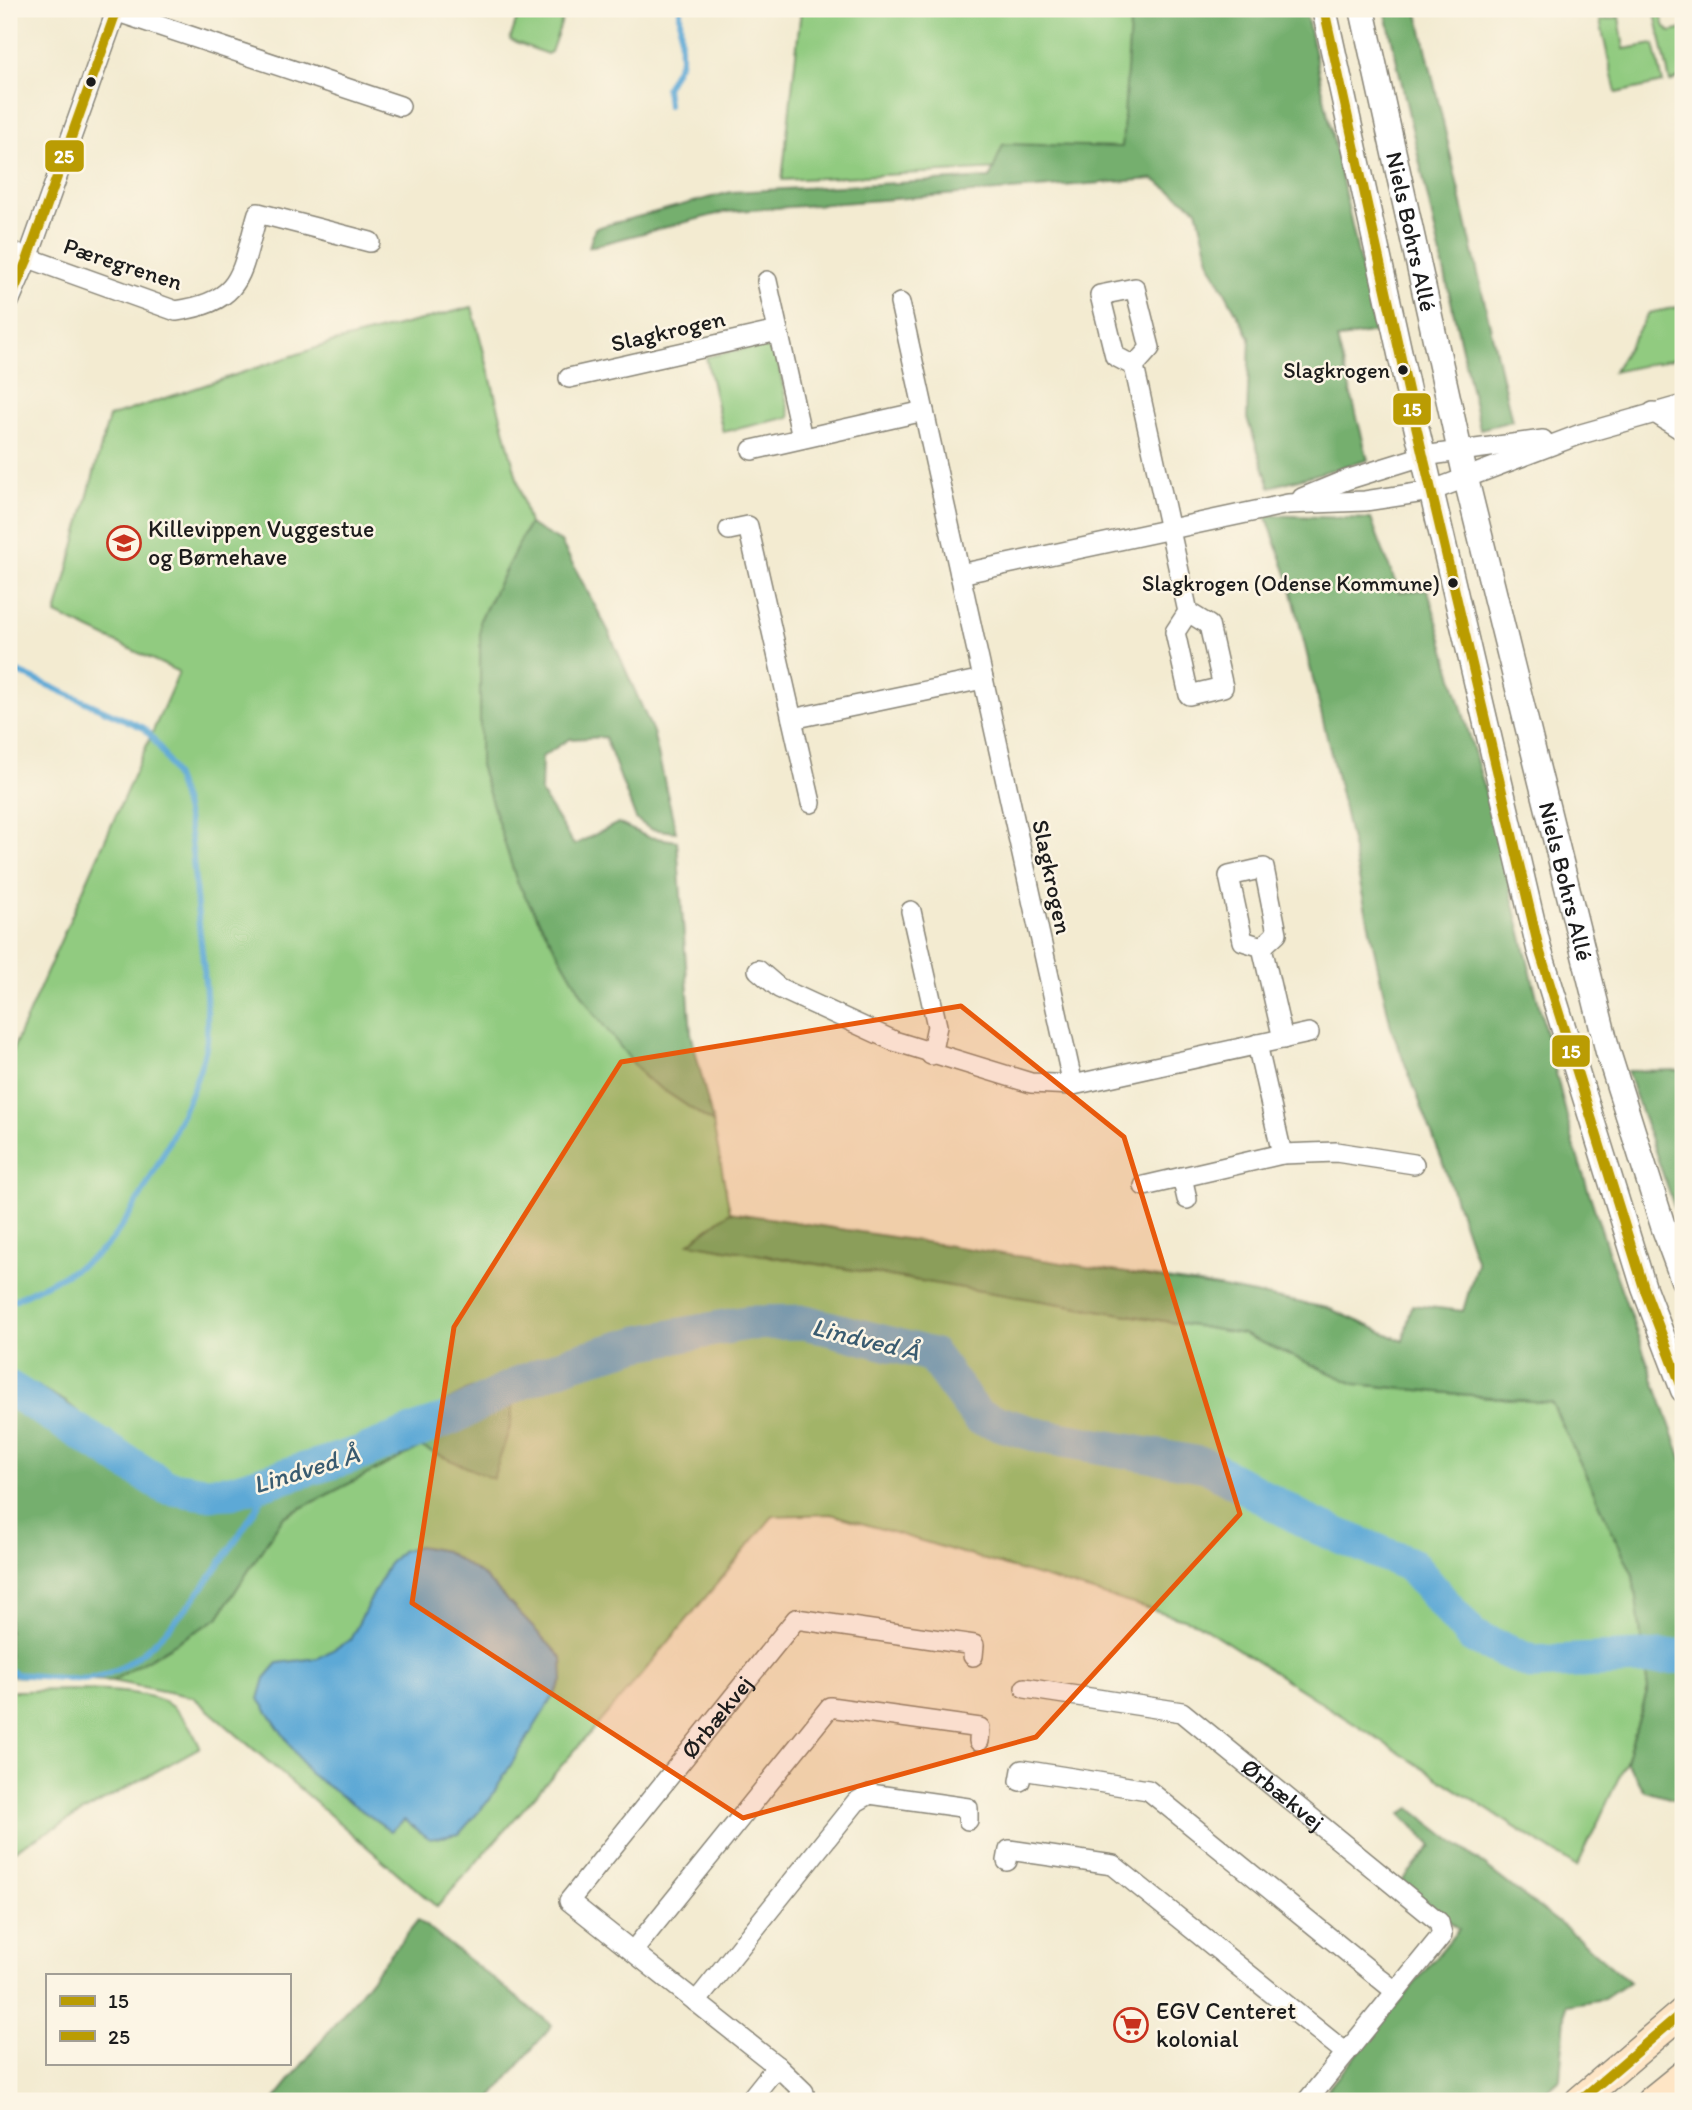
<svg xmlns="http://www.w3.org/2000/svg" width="1692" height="2110" font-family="Itim,sans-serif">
	<rect width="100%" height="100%" fill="#fcf5e5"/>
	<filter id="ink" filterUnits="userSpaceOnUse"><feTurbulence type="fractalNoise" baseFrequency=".0143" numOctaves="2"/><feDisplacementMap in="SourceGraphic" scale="14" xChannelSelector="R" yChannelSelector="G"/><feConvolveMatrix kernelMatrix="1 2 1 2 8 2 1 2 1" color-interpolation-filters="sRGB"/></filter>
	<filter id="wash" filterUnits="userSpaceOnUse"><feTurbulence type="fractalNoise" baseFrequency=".00686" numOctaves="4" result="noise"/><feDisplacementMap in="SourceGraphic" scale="28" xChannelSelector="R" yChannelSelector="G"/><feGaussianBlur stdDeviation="1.57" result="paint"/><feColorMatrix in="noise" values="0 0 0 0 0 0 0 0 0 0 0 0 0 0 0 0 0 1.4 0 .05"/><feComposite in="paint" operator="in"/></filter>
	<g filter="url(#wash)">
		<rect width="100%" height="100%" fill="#f3ebd1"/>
		<path fill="#91cb80" stroke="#56744e" stroke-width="2" d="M520,9H561L564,15L551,52L547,54L510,40Z
			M801,9H1130L1142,162L782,180Z
			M1654,9H1659L1665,27L1670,32L1683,29V76L1670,82Z
			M1619,17L1624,49L1654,44L1663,83L1616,93L1600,21Z
			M1683,306V357L1613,372L1649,313Z
			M472,307L529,524L480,620V765L644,1077L713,1123L730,1212L690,1243L1243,1334L1355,1384L1552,1403L1633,1575L1648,1689L1626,1762L1577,1867L1197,1623L831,1514L773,1516L642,1674L437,1907L193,1697L112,1681L218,1618L283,1517L421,1447L407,1423L239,1481L151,1472L66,1402L9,1371V1058L179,672L56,614L109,417L331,343Z
			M762,345L776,354L790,417L723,432L706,357Z
			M9,1691C46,1691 140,1685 168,1704C184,1714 193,1731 200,1747L9,1853Z"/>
		<path fill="#74af6e" stroke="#486645" stroke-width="2" d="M1131,9H1305L1375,332L1337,339L1368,460L1270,487L1247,418L1250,338L1210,264L1197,209L1153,179L725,212L589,247L595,228L731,192L990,178L1003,144L1122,147Z
			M1385,9H1417L1512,421L1480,429Z
			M1266,515L1371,519L1399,592L1428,590L1487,797L1575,1149L1613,1266L1683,1462V1802L1645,1791L1626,1762L1648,1689L1633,1575L1552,1403L1355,1384L1243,1334L689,1243L730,1212L1218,1287L1328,1308L1403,1341L1412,1305L1463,1311L1477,1263L1443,1163L1391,1027L1341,795L1289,580Z
			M529,524L561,542L609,632L653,732L676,832L650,829L636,819L605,737L569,739L542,757L541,793L574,845L618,823L648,837L677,841L691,1033L713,1123L644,1077L590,1008L517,882L480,765V620Z
			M1683,1070V1232L1627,1071Z
			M9,1371L66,1402L151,1472L239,1481L407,1423L470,1389L514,1382L511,1424L493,1479L421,1447L283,1517L218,1618L112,1681L9,1676Z
			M1410,1808L1572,1933L1629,1982L1604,1999L1566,2005L1560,2079L1535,2101H1318L1459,1929L1401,1882L1432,1846L1401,1814Z
			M418,1920L552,2025L489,2101H273Z"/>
		<path fill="#5da9d6" stroke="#3c6279" stroke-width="2" d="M418,1546L445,1551L485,1577L562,1658L563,1680L490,1799L459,1834L430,1839L404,1820L391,1831L309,1773L259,1699L265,1678L278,1663L318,1658L350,1640L388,1565L401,1551Z"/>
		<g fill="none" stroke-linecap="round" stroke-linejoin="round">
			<path stroke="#5da9d6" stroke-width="6" d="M668,105L666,88L681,60L680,9
				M9,668L144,728C187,773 192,838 196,896C200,939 209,998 207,1039C204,1081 133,1224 101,1251C75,1273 38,1287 9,1303
				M9,1670L16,1674C40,1675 68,1681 91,1678C161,1669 238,1537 273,1481"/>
			<path stroke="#5da9d6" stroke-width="35" d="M9,1388L166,1487L205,1493L231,1492L361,1453L455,1416L520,1383L573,1362L639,1343L747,1323L805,1322L932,1355L978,1417L1041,1436L1206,1465L1313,1525L1411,1565L1472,1636L1533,1663L1683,1656"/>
		</g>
	</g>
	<g filter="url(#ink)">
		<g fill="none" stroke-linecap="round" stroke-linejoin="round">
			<g stroke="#888476" stroke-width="22">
				<g id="minor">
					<path d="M109,9L400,106"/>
					<path d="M9,251L176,311C246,301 240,272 258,213L370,242"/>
					<path d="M767,281L802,438"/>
					<path d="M9,302L28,258L117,9"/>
					<path d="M900,303L1073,1085"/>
					<path d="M1134,366L1115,356L1100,295L1135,288L1150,348L1134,366L1188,612L1175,632L1189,695L1223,687L1209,625L1188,612"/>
					<path d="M569,378L778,331"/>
					<path d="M1653,412L1683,431"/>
					<path d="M752,450L924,411"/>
					<path d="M1302,498L1346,480L1423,456L1543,440"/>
					<path d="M729,530L748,526L811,803"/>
					<path d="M960,574L1288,504L1365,501L1431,491L1581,434L1683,405"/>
					<path d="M792,719L983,679"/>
					<path d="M911,911L937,1026L931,1055"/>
					<path d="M1262,947L1243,941L1229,876L1264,868L1277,933L1262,947L1283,1039"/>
					<path d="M758,970L779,988L894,1041L1031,1083L1073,1085L1309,1033"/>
					<path d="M1257,1044L1282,1154"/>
					<path d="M1182,1177L1187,1199"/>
					<path d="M1144,1186L1282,1154L1336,1152L1414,1164"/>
					<path id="s1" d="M1025,1688L1182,1712L1439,1922L1442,1935L1307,2101"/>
					<path d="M1020,1781L1022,1770L1148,1790L1395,1991"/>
					<path d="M1007,1861L1009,1850L1113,1865L1346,2053"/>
					<path d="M633,1951L830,1707L980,1728L979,1741"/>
					<path d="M696,2002L856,1802L870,1794L968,1808V1820"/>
					<path d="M749,2101L777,2066"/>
					<path id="s2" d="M796,2101L804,2092L777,2066L569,1901L796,1619L974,1645L973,1656"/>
				</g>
			</g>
			<g stroke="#888476" stroke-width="27">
				<g id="tertiary">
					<path d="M1324,9L1413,413L1539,949L1644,1288L1683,1390"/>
					<path id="s3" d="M1362,9L1466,479L1608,1052L1663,1226L1683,1280"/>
				</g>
			</g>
			<g stroke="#888476" stroke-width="31">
				<path id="secondary" d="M1579,2101L1683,2012
					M1651,2101L1683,2075"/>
			</g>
			<use href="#minor" stroke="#fff" stroke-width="19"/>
			<use href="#tertiary" stroke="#fff" stroke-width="24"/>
			<use href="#secondary" stroke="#fee5c5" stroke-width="28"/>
			<g stroke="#fcf5e5" stroke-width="16">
				<path id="bus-1" d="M1324,9L1413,413L1539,949L1644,1288L1683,1390
					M1579,2101L1683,2012"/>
			</g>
			<g stroke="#fcf5e5" stroke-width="16">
				<path id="bus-2" d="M9,302L28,258L117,9"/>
			</g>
			<use href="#bus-1" stroke="#ba9c03" stroke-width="10"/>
			<use href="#bus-2" stroke="#ba9c03" stroke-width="10"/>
		</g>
	</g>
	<path fill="#e8590c" fill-opacity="0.2" stroke="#e8590c" stroke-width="5" stroke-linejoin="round" d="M961,1006L1124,1137L1240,1514L1036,1737L743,1818L412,1603L454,1327L621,1062Z"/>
	<defs>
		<g id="school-ring" transform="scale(1.75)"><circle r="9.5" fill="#fcf5e5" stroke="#c8321e" stroke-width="1.5"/><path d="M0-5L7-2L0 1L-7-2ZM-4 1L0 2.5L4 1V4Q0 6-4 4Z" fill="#c8321e"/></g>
		<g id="supermarket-ring" transform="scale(1.75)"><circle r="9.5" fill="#fcf5e5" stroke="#c8321e" stroke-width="1.5"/><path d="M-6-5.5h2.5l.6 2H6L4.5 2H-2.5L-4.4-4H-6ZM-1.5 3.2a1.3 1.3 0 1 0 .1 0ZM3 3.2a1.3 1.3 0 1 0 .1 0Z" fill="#c8321e"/></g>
	</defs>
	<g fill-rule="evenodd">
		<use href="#school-ring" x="124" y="543"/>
		<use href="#supermarket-ring" x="1131" y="2025"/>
	</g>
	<g fill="#1c1c1c" stroke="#fcf5e5" stroke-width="2.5">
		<circle cx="91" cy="82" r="6"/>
		<circle cx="1403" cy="370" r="6"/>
		<circle cx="1453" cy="583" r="6"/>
	</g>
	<g text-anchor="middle" stroke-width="5" stroke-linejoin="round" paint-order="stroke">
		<g font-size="22" fill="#1c1c1c" stroke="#fcf5e5" text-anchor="end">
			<text x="1390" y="378">Slagkrogen</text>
			<text x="1440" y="591">Slagkrogen (Odense Kommune)</text>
		</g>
		<g font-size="24" fill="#1c1c1c" stroke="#fcf5e5">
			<text dy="8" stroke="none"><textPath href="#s3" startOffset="228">Niels Bohrs Allé</textPath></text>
			<text transform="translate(123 264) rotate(18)" y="8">Pæregrenen</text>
			<text transform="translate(668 331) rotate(-13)" y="8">Slagkrogen</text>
			<text transform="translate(1052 877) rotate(78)" y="8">Slagkrogen</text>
			<text dy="8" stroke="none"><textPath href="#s3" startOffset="896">Niels Bohrs Allé</textPath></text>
			<text dy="8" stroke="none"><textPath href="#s2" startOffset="551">Ørbækvej</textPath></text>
			<text dy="8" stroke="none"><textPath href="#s1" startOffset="289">Ørbækvej</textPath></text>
		</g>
		<g font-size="24" fill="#1c1c1c" stroke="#fcf5e5" text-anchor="start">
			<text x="148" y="537">Killevippen Vuggestue<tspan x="148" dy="28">og Børnehave</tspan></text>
			<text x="1156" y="2019">EGV Centeret<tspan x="1156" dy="28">kolonial</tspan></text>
		</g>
		<g font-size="26" font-style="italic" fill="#395b70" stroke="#fcf5e5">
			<text transform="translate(866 1339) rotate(14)" y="9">Lindved Å</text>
			<text transform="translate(306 1469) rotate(-17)" y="9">Lindved Å</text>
		</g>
	</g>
	<g stroke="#fcf5e5" stroke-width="2.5">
		<rect x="44" y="139" width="41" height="34" rx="7" fill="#ba9c03"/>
		<rect x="1392" y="392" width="40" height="34" rx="7" fill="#ba9c03"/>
		<rect x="1551" y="1034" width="40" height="34" rx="7" fill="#ba9c03"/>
	</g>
	<g font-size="19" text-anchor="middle" font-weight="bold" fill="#fff">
		<text x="64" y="163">25</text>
		<text x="1412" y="416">15</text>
		<text x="1571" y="1058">15</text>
	</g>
	<rect width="1692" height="2110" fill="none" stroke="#fcf5e5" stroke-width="35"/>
	<rect x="46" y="1974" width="245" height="91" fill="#fcf5e5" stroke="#a29e95" stroke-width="2"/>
	<rect x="60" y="1996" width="35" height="10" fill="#ba9c03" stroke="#a29e95" stroke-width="2"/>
	<text x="108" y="2008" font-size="21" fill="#1c1c1c">15</text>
	<rect x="60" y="2031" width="35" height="10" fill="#ba9c03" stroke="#a29e95" stroke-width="2"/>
	<text x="108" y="2044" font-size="21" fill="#1c1c1c">25</text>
</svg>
